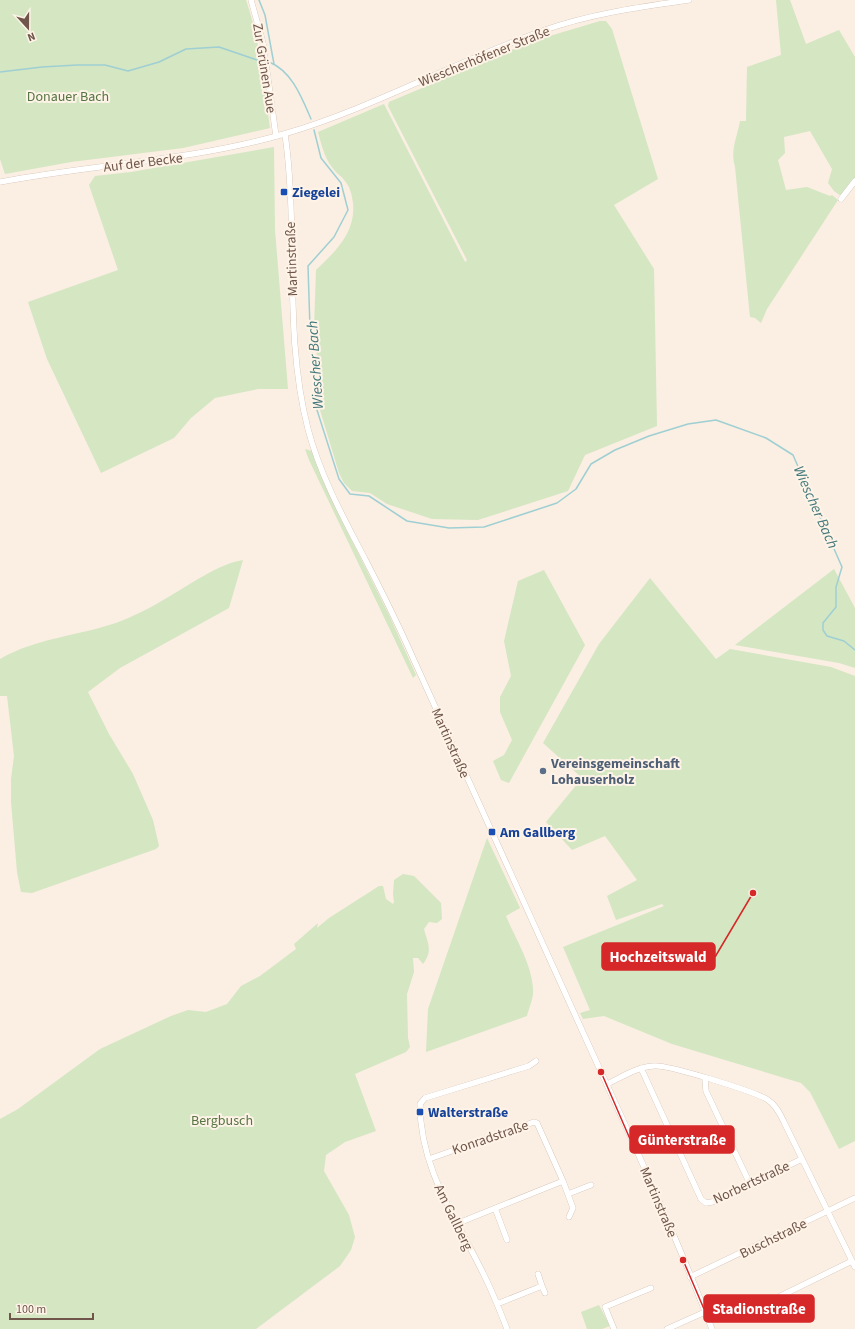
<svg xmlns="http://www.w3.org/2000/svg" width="855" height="1329" font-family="'Source Sans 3',sans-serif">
	<rect width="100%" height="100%" fill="#faefe2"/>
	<path fill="#d4e6c2" d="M0,0H246C260,41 264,85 270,128L183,148L71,162L5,174L0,159Z
		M776,0H790L806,44L839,30L855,57V180L841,196L834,191L828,183L832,169L810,131L784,137L785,153L778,160L786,190L807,187L830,196L832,195L838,200L767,309L761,323L755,318L750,317L735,167C730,150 737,138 740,121H746L747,67L781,55Z
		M600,21H606L612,29L658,179L614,205L654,269L657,426L585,455L568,491L478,520L432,519L387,504L370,493L352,491L344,483L339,473L320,410L319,377L314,328L316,270C336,251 356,232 353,203C352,195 350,186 344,180C342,176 338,175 335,171C325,160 322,147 318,132L384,104L465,262L467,260L388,106L389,102L533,41Z
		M274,147L275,230L288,389H258L215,398L191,418L174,438L101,473L47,359L28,302L118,270L89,185L95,176L131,172Z
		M305,449L312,451L335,507L390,617L416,675L413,678L309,460Z
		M243,560L229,608L120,668L88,692L109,734L133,774L153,820L159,846L156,849L32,893L21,892L17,872L11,802V779L14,756L7,696H0V659C38,637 81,636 121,621C139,614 159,603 175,593C196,581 219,564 243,560Z
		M834,569L855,608V668L839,663L735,645Z
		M544,570L585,645L509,783L501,780L493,761L504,755L512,740L500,712V697L511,676L504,641L518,581Z
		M650,578L716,659L730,649L831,667L855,676V1141L839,1149L810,1092L801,1083L672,1044L604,1016L583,1019L580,1013L590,1010L563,947L664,906L662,904L616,920L607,896L637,880L605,836L572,850L546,822L582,778L543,743L599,644Z
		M487,838L520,908L506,916C515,938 532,964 533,989C534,998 529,1007 527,1016L426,1052L428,1009Z
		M403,874L414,876L441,903L442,919L437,923L429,922L424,929C428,944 433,950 423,964L418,958H413L414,972L407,994L408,1038L410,1047L406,1052L355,1074L376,1131L345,1142L326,1155L324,1171L349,1215L355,1237L351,1250L340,1266L256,1329H0V1119L18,1109L100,1049L171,1016L188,1010L206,1012L227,1004L241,986L260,976L296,949L294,944L318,923L317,928L329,918L379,886H383L386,899L393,904L394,902L393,894L394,880Z
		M599,1305L610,1326L602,1329H587L581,1312Z"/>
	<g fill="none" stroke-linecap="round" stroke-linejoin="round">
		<path stroke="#9fcfd3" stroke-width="1.5" d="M259,0L265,15L274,64
			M269,62C292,71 302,98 311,119
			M0,72L42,67L77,65H105L128,71L159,62L186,49L219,47L260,61
			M314,130L321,158L341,183L348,210L334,237L308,266L310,328L317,410L339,479L350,494L369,496L407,521L449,528L484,527L557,503L576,489L591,464L615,450L649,436L688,424L716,420L766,438L793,455L842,567L836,587V607L823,623V630L827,636L844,641L855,650"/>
		<g stroke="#cab6a9" stroke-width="6">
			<path id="minor" d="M251,0L263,43L276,136
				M285,134C299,232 283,333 308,429C320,475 343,517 365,559C382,592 398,624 413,658C470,785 528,912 586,1039C630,1135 674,1231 712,1329
				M0,182C95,164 191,161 284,134C373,108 454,62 542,31C589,14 640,7 689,0
				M841,199L855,181
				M641,1068L701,1199L706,1203L712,1202L802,1159
				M705,1079L706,1091L750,1184
				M607,1084C622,1077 637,1067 653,1066C667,1064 756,1092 768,1100C776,1105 780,1114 784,1122L855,1267
				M429,1159L534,1122L537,1123L563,1181L456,1224
				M563,1181L573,1208L569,1217
				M568,1194L591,1185
				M495,1208L507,1240
				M690,1277L855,1198
				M542,1286L545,1293
				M497,1304L542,1286L538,1274
				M749,1315L754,1309L852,1261
				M507,1329C500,1311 493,1293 484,1275C457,1219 420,1170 420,1104L425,1098L529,1066L536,1061
				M614,1329L605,1307L651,1288
				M667,1329L705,1312"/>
		</g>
		<use href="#minor" stroke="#fff" stroke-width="5.5"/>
	</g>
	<g fill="#1a4fb4" stroke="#fef3e7" stroke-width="1.5">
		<rect x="280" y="188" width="8" height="8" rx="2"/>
		<rect x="488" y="828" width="8" height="8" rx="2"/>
		<rect x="416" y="1108" width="8" height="8" rx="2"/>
	</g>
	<circle fill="#5c6f8a" stroke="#fef3e7" stroke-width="1.5" cx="543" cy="771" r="4"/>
	<g text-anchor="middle" stroke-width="4" stroke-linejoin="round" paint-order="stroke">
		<g font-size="14" fill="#70554a" stroke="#fef3e7">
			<text transform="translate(484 56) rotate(-22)" y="5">Wiescherhöfener Straße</text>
			<text transform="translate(265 68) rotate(81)" y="5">Zur Grünen Aue</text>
			<text transform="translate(143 162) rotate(-7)" y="5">Auf der Becke</text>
			<text transform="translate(291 259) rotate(-92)" y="5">Martinstraße</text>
			<text transform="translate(451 743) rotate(66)" y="5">Martinstraße</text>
			<text transform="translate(490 1137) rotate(-19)" y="5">Konradstraße</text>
			<text transform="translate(751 1182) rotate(-25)" y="5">Norbertstraße</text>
			<text transform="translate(659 1202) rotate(67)" y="5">Martinstraße</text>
			<text transform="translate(454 1217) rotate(64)" y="5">Am Gallberg</text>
			<text transform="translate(773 1238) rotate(-26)" y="5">Buschstraße</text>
		</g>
		<g font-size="14" fill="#567543" stroke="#fef3e7">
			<text x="68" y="101">Donauer Bach</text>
			<text x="222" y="1125">Bergbusch</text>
		</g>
		<g font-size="14" font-weight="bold" fill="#164399" stroke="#fef3e7" text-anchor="start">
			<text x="292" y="197">Ziegelei</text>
			<text x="500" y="837">Am Gallberg</text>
			<text x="428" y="1117">Walterstraße</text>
		</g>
		<g font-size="14" font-weight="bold" fill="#4e5e75" stroke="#fef3e7" text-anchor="start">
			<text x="551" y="768">Vereinsgemeinschaft<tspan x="551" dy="16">Lohauserholz</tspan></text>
		</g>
		<g font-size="15" font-style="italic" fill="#43777b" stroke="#fef3e7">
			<text transform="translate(315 365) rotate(-94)" y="5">Wiescher Bach</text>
			<text transform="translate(816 507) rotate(66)" y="5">Wiescher Bach</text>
		</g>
	</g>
	<path fill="none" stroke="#d62828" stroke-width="1.5" d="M753 893L715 957M601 1072L630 1139M683 1260L704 1309"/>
	<g fill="#d62828" stroke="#fef3e7" stroke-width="1.5">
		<circle cx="753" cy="893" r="4"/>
		<circle cx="601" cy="1072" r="4"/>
		<circle cx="683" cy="1260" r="4"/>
	</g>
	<g fill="#d62828" stroke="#d62828" stroke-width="1.5">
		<rect x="602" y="943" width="113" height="27" rx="4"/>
		<rect x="630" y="1126" width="104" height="27" rx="4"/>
		<rect x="704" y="1295" width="110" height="27" rx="4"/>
	</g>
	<g font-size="15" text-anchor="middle" font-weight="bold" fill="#fff">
		<text x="658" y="962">Hochzeitswald</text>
		<text x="682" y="1145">Günterstraße</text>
		<text x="759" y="1314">Stadionstraße</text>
	</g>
	<g transform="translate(28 28) rotate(159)" stroke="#fef3e7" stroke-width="3" paint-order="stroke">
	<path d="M0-3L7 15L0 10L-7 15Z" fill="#70554a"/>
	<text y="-6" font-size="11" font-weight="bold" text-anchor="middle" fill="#70554a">N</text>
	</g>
	<path d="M10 1313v6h83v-6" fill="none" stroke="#70554a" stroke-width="2"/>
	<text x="16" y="1313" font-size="12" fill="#70554a" stroke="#fef3e7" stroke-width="3" paint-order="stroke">100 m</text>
</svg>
